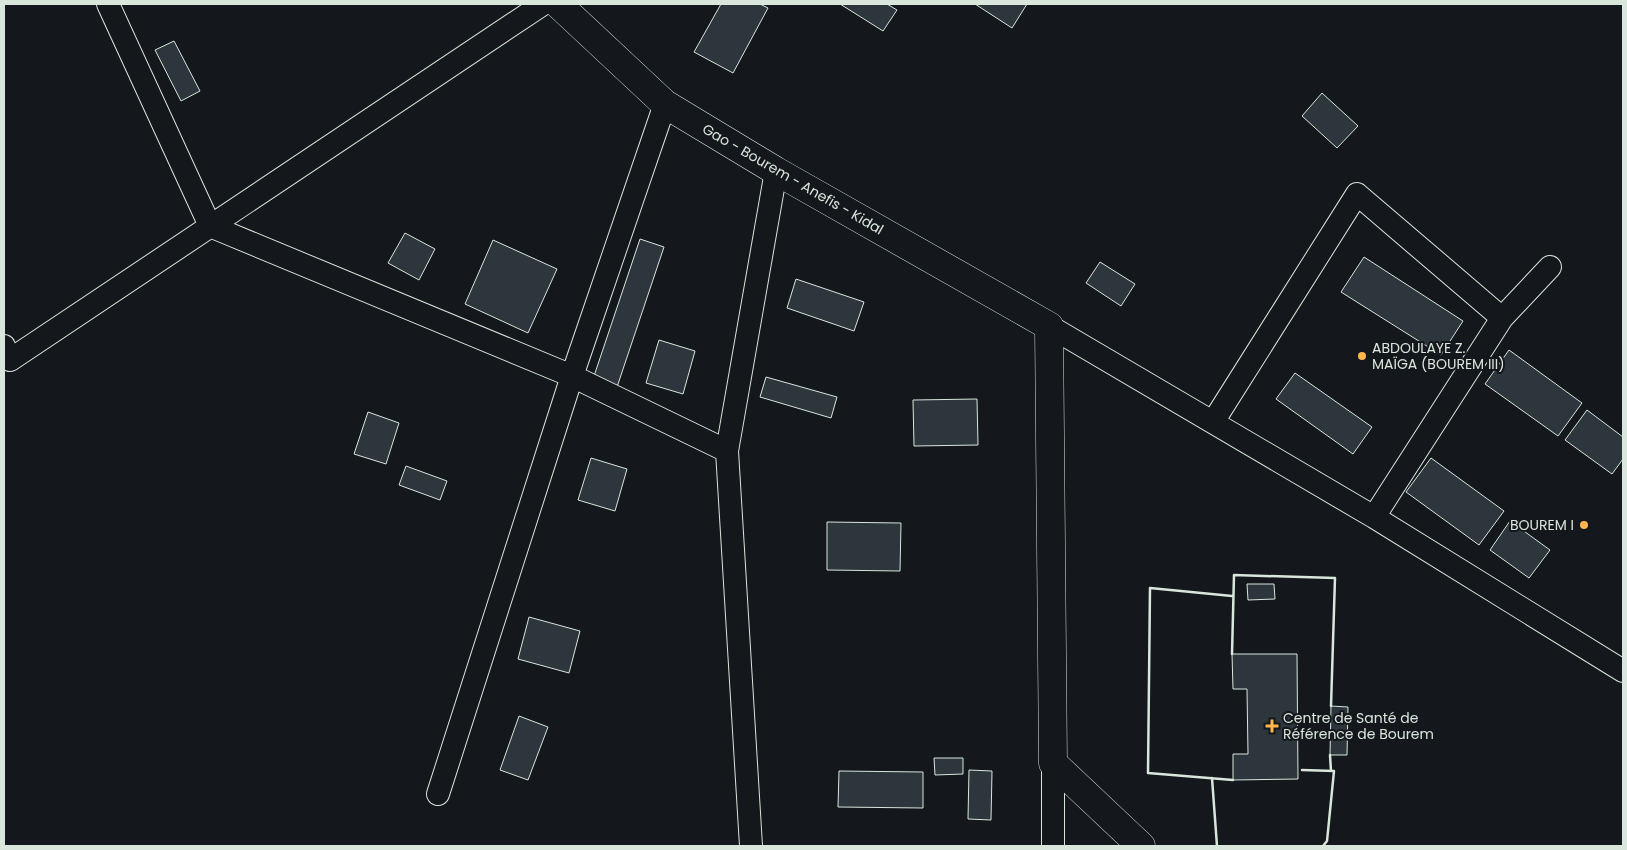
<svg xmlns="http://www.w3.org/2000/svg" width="1627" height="850" font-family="Poppins,sans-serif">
	<rect width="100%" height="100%" fill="#14181c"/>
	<path fill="#2c363c" stroke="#d8e6dc" d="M721,4H760L768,8L733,73L694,52Z
		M840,4H887L897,10L883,31Z
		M975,4H1027L1012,28Z
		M174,41L200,91L181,101L155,50Z
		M1322,93L1358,126L1337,148L1302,116Z
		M405,233L435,249L419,280L388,263Z
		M640,239L664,247L616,390L592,382Z
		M493,240L557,269L528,333L465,304Z
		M1364,257L1463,321L1441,355L1341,292Z
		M1100,262L1135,284L1121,306L1086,283Z
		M796,279L864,302L854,331L787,308Z
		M659,340L695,351L683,394L646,383Z
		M1509,350L1582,403L1558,436L1485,384Z
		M1295,373L1372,427L1353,454L1276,399Z
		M766,377L837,397L831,418L760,397Z
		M977,399L978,445L914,446L913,400Z
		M1587,410L1623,437V459L1612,474L1565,440Z
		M368,412L399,423L386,464L354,454Z
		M591,458L627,469L615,511L578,500Z
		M1431,458L1504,511L1479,545L1406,492Z
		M406,466L447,481L440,500L399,485Z
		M1510,521L1550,550L1529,578L1490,550Z
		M827,522L901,523L900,571L827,570Z
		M1247,584H1274L1275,599L1248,600Z
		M529,617L580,631L569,673L518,659Z
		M1232,654H1297L1298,779L1233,780V754H1248L1247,689H1233Z
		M1331,706L1348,707L1347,755H1330Z
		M519,716L548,727L528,780L500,770Z
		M934,758H963V774L935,775Z
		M969,770L992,771L991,820L968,819Z
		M839,771L923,772V808L838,807Z"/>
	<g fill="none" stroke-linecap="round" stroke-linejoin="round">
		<g stroke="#d8e6dc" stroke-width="24">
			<path id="minor" d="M108,4L210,226L572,376L727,451
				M1049,326L1374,517L1623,671
				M4,346L10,360L543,4
				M1213,422L1357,194L1502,318
				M1374,517L1502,318L1550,267
				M1053,763V846
				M438,794L572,376L665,104
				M751,846L727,451L776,171"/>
		</g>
		<g stroke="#d8e6dc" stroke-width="29">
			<path id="primary" d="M558,4L665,104L776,171L1049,326L1053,763L1141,846"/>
		</g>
		<use href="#minor" stroke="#14181c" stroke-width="22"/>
		<use href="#primary" stroke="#14181c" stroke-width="28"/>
		<path stroke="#d8e6dc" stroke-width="2.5" d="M1232,596L1150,588L1148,773L1233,780
			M1232,654L1234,575L1335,578L1331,706
			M1330,755L1331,771
			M1302,770L1334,771L1327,841L1323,846
			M1212,778L1217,846"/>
	</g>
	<g fill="#ffb74d" stroke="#14181c" stroke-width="2">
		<circle cx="1362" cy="356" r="5"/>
		<circle cx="1584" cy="525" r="5"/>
		<path d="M1269.5 718.5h5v5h5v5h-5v5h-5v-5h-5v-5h5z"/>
	</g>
	<g text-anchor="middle" stroke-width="4" stroke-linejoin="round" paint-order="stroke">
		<g font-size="14" fill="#d8e6dc" stroke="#14181c">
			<text transform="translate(793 179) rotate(30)" y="5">Gao - Bourem - Anefis - Kidal</text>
		</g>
		<g font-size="14" fill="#d8e6dc" stroke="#14181c" text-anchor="start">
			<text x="1372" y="353">ABDOULAYE Z.<tspan x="1372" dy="16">MAÏGA (BOUREM III)</tspan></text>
			<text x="1574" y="530" text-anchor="end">BOUREM I</text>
			<text x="1283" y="723">Centre de Santé de<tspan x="1283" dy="16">Référence de Bourem</tspan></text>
		</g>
	</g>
	<rect width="1627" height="850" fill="none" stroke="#d8e6dc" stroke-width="10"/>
</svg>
